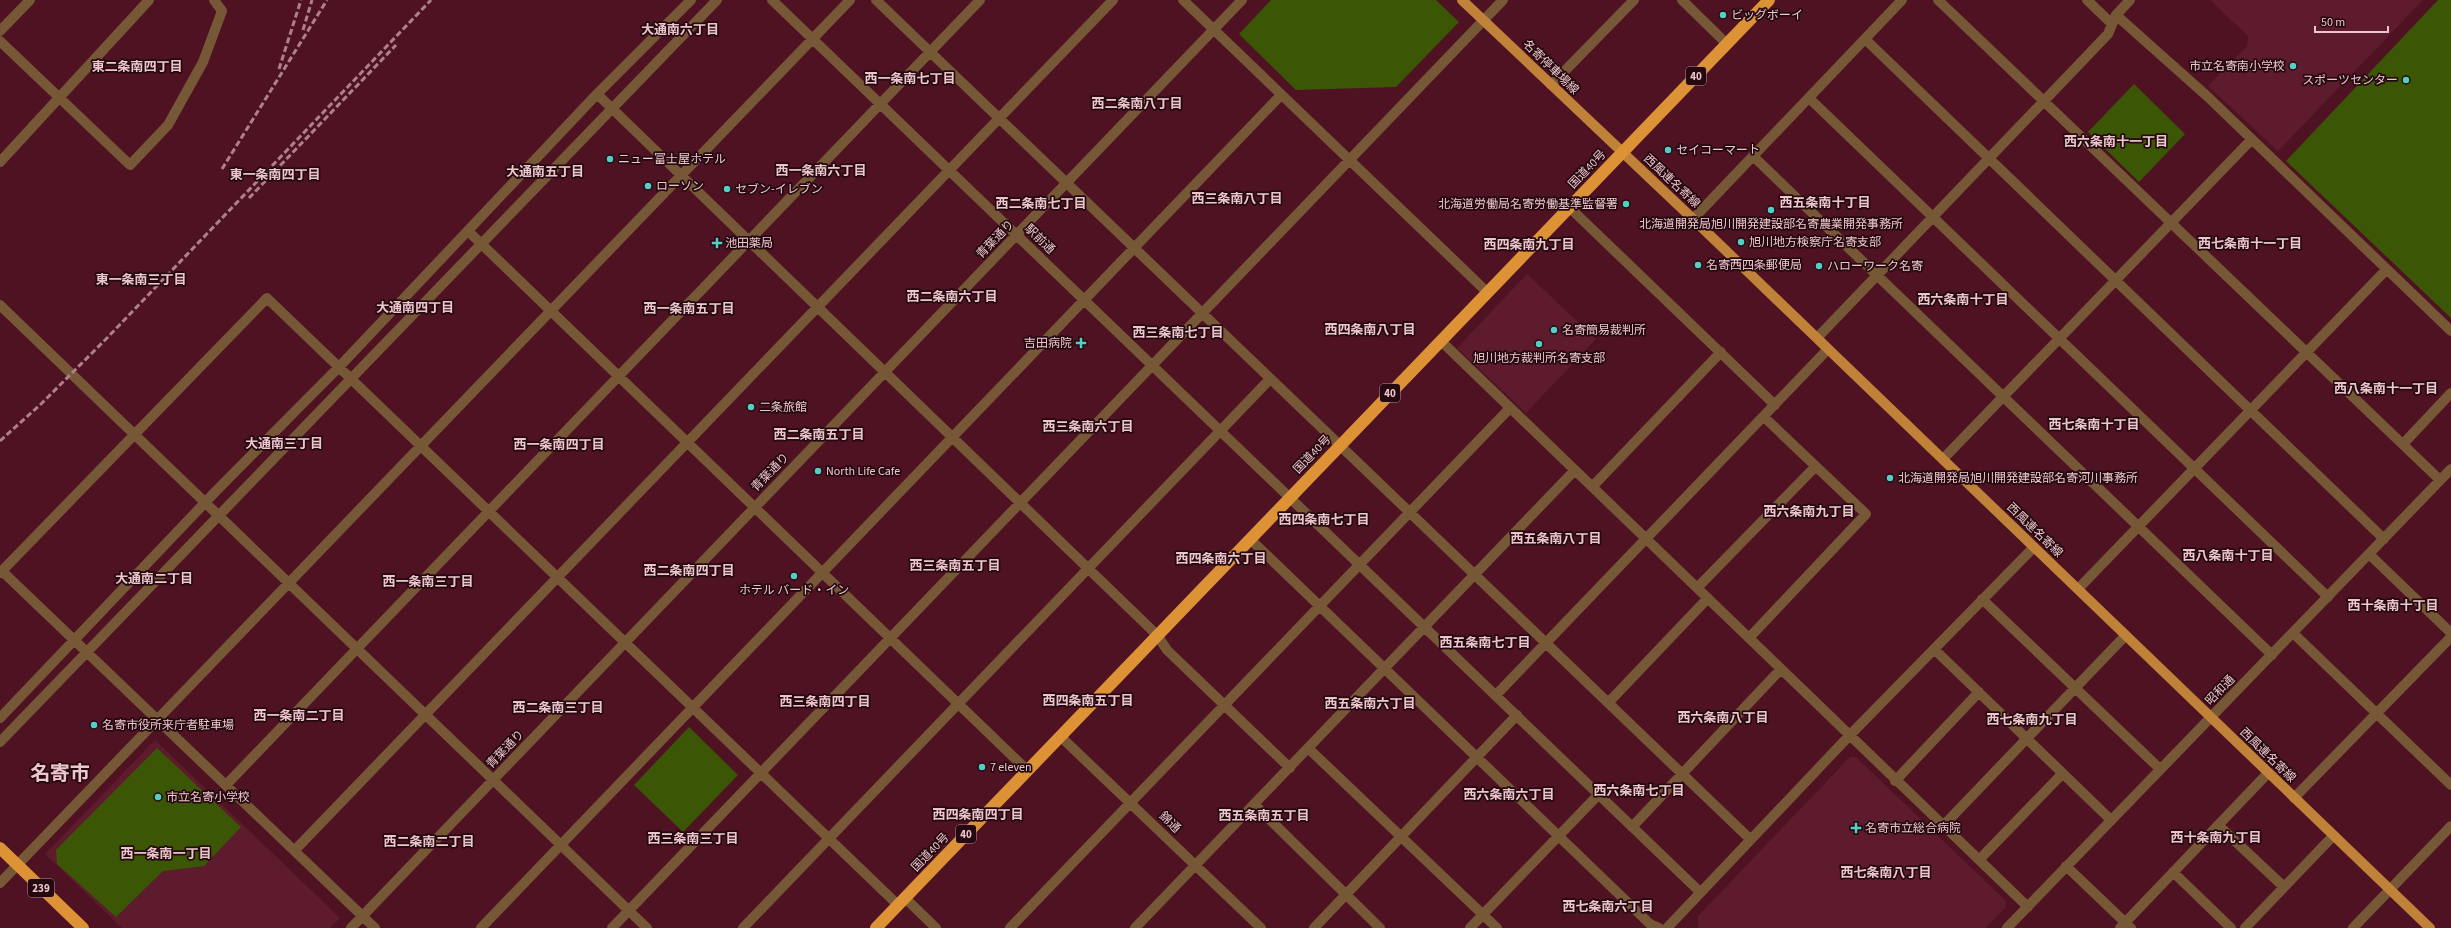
<svg xmlns="http://www.w3.org/2000/svg" width="2451" height="928" font-family="'Source Sans 3','Noto Sans JP',sans-serif">
	<rect width="100%" height="100%" fill="#4e1223"/>
	<path fill="#5e1b2e" d="M2210,0H2423L2278,151L2208,86L2247,46L2248,36Z
		M1527,274L1596,339L1526,413L1457,348Z
		M155,740L340,918L330,928H122L45,854Z
		M1850,757H1856L2005,900L2006,907L1985,928H1698V916Z"/>
	<path fill="#3b5705" d="M1271,0H1436L1459,22L1396,87L1296,90L1239,34Z
		M2438,0H2451V318L2286,161Z
		M2134,84L2185,134L2139,182L2088,132Z
		M689,727L738,775L683,832L634,785Z
		M157,748L241,827L204,866L163,871L116,917L57,864L56,850Z"/>
	<g fill="none" stroke-linecap="round" stroke-linejoin="round">
		<path stroke="#765837" stroke-width="10" d="M772,0L1700,892
			M876,0L1750,839
			M1183,0L1487,292
			M1682,0L1727,44
			M1938,0L2440,480
			M2087,0L2112,24
			M2116,15L2208,97L2451,331
			M0,31L30,0
			M1865,39L2384,539
			M0,41L130,165L168,125L203,62L222,11L214,0
			M1551,85L1634,0
			M597,94L1157,635L1167,650L1290,768
			M1809,98L2328,597
			M1754,157L2272,655
			M0,162L149,0
			M1569,207L1775,405
			M1693,219L1902,0
			M468,231L1027,770
			M0,305L647,928
			M1817,338L2108,34L2116,15L2130,0
			M1441,341L2028,907
			M2403,444L2451,393
			M1943,459L2252,139
			M1592,487L1721,352
			M1250,539L1650,924L1659,928
			M2369,554L2451,633
			M2,571L375,928
			M0,573L267,298L898,905
			M1697,588L1815,467
			M2078,589L2386,270
			M1982,599L2160,769
			M2293,633L2451,785
			M1749,638L1866,514L1764,417
			M1934,649L2111,820
			M1496,695L1828,349
			M1608,703L1708,598
			M0,718L217,490L339,367L597,94L691,0
			M1060,736L1261,928
			M0,742L717,0
			M1309,749L1497,928
			M1895,781L1979,692
			M226,785L980,0
			M2294,798L2451,637
			M1255,805L1380,928
			M2218,825L2284,887
			M1943,826L2125,636
			M1632,827L1781,669
			M295,850L1113,0
			M1979,860L2062,774
			M2066,866L2131,928
			M2173,872L2231,928
			M0,883L850,0
			M905,898L936,928
			M351,928L1242,0
			M481,928L1281,95
			M612,928L1503,0
			M743,928L1270,379
			M1010,928L1510,408
			M1135,928L1575,470
			M1314,928L1517,715
			M1470,928L1599,794
			M1667,928L1849,736L2034,547
			M2007,928L2451,469
			M2120,928L2268,773
			M2245,928L2333,836
			M2353,928L2451,826"/>
		<path stroke="#bf8238" stroke-width="10" d="M1462,0L1693,219L2430,928"/>
		<path stroke="#dc9235" stroke-width="12" d="M0,848L83,928
			M876,928L1769,0"/>
		<path stroke="#af808a" stroke-width="3" stroke-dasharray="6 3" stroke-linecap="butt" d="M303,30L312,0
			M279,69L301,0
			M222,169L327,0
			M249,198L396,45
			M0,441L42,403L108,337L431,0"/>
	</g>
	<g fill="#55cec4" stroke="#240a10" stroke-width="1.5">
		<circle cx="1723" cy="15" r="4"/>
		<circle cx="2293" cy="66" r="4"/>
		<circle cx="2406" cy="80" r="4"/>
		<circle cx="1668" cy="150" r="4"/>
		<circle cx="610" cy="159" r="4"/>
		<circle cx="648" cy="186" r="4"/>
		<circle cx="727" cy="189" r="4"/>
		<circle cx="1626" cy="204" r="4"/>
		<circle cx="1771" cy="210" r="4"/>
		<circle cx="1741" cy="242" r="4"/>
		<path d="M715 237h4v4h4v4h-4v4h-4v-4h-4v-4h4z"/>
		<circle cx="1698" cy="265" r="4"/>
		<circle cx="1819" cy="266" r="4"/>
		<circle cx="1554" cy="330" r="4"/>
		<path d="M1079 337h4v4h4v4h-4v4h-4v-4h-4v-4h4z"/>
		<circle cx="1539" cy="344" r="4"/>
		<circle cx="751" cy="407" r="4"/>
		<circle cx="818" cy="471" r="4"/>
		<circle cx="1890" cy="478" r="4"/>
		<circle cx="794" cy="576" r="4"/>
		<circle cx="94" cy="725" r="4"/>
		<circle cx="982" cy="767" r="4"/>
		<circle cx="158" cy="797" r="4"/>
		<path d="M1854 822h4v4h4v4h-4v4h-4v-4h-4v-4h4z"/>
	</g>
	<g text-anchor="middle" stroke-width="3.5" stroke-linejoin="round" paint-order="stroke">
		<g fill="#240a10" stroke="#b18e94" stroke-width="1">
			<rect x="1686" y="67" width="20" height="18" rx="3"/>
			<rect x="1380" y="384" width="20" height="18" rx="3"/>
			<rect x="956" y="825" width="20" height="18" rx="3"/>
			<rect x="28" y="879" width="26" height="18" rx="3"/>
		</g>
		<g font-size="11" font-weight="bold" fill="#edc6cc">
			<text x="1696" y="80">40</text>
			<text x="1390" y="397">40</text>
			<text x="966" y="838">40</text>
			<text x="41" y="892">239</text>
		</g>
		<g font-size="12" fill="#edc6cc" stroke="#240a10" text-anchor="start">
			<text x="1731" y="19">ビッグボーイ</text>
			<text x="2285" y="70" text-anchor="end">市立名寄南小学校</text>
			<text x="2398" y="84" text-anchor="end">スポーツセンター</text>
			<text x="1676" y="154">セイコーマート</text>
			<text x="618" y="163">ニュー富士屋ホテル</text>
			<text x="656" y="190">ローソン</text>
			<text x="735" y="193">セブン-イレブン</text>
			<text x="1618" y="208" text-anchor="end">北海道労働局名寄労働基準監督署</text>
			<text x="1771" y="228" text-anchor="middle">北海道開発局旭川開発建設部名寄農業開発事務所</text>
			<text x="1749" y="246">旭川地方検察庁名寄支部</text>
			<text x="725" y="247">池田薬局</text>
			<text x="1706" y="269">名寄西四条郵便局</text>
			<text x="1827" y="270">ハローワーク名寄</text>
			<text x="1562" y="334">名寄簡易裁判所</text>
			<text x="1072" y="347" text-anchor="end">吉田病院</text>
			<text x="1539" y="362" text-anchor="middle">旭川地方裁判所名寄支部</text>
			<text x="759" y="411">二条旅館</text>
			<text x="826" y="475">North Life Cafe</text>
			<text x="1898" y="482">北海道開発局旭川開発建設部名寄河川事務所</text>
			<text x="794" y="594" text-anchor="middle">ホテル バード・イン</text>
			<text x="102" y="729">名寄市役所来庁者駐車場</text>
			<text x="990" y="771">7 eleven</text>
			<text x="166" y="801">市立名寄小学校</text>
			<text x="1865" y="832">名寄市立総合病院</text>
		</g>
		<g font-size="12" fill="#edc6cc" stroke="#240a10">
			<text transform="translate(1551 67) rotate(44)" y="4">名寄停車場線</text>
			<text transform="translate(1587 169) rotate(-46)" y="4">国道40号</text>
			<text transform="translate(1672 181) rotate(43)" y="4">西風連名寄線</text>
			<text transform="translate(995 239) rotate(-46)" y="4">青葉通り</text>
			<text transform="translate(1040 239) rotate(44)" y="4">駅前通</text>
			<text transform="translate(1312 454) rotate(-46)" y="4">国道40号</text>
			<text transform="translate(770 472) rotate(-46)" y="4">青葉通り</text>
			<text transform="translate(2035 530) rotate(44)" y="4">西風連名寄線</text>
			<text transform="translate(2220 690) rotate(-46)" y="4">昭和通</text>
			<text transform="translate(505 749) rotate(-46)" y="4">青葉通り</text>
			<text transform="translate(2268 755) rotate(44)" y="4">西風連名寄線</text>
			<text transform="translate(1170 822) rotate(44)" y="4">錦通</text>
			<text transform="translate(930 852) rotate(-46)" y="4">国道40号</text>
		</g>
		<g font-size="13" font-weight="bold" fill="#edc6cc" stroke="#240a10">
			<text x="680" y="34">大通南六丁目</text>
			<text x="137" y="71">東二条南四丁目</text>
			<text x="910" y="83">西一条南七丁目</text>
			<text x="1137" y="108">西二条南八丁目</text>
			<text x="2116" y="146">西六条南十一丁目</text>
			<text x="821" y="175">西一条南六丁目</text>
			<text x="545" y="176">大通南五丁目</text>
			<text x="275" y="179">東一条南四丁目</text>
			<text x="1237" y="203">西三条南八丁目</text>
			<text x="1825" y="207">西五条南十丁目</text>
			<text x="1041" y="208">西二条南七丁目</text>
			<text x="2250" y="248">西七条南十一丁目</text>
			<text x="1529" y="249">西四条南九丁目</text>
			<text x="141" y="284">東一条南三丁目</text>
			<text x="952" y="301">西二条南六丁目</text>
			<text x="1963" y="304">西六条南十丁目</text>
			<text x="415" y="312">大通南四丁目</text>
			<text x="689" y="313">西一条南五丁目</text>
			<text x="1370" y="334">西四条南八丁目</text>
			<text x="1178" y="337">西三条南七丁目</text>
			<text x="2386" y="393">西八条南十一丁目</text>
			<text x="2094" y="429">西七条南十丁目</text>
			<text x="1088" y="431">西三条南六丁目</text>
			<text x="819" y="439">西二条南五丁目</text>
			<text x="284" y="448">大通南三丁目</text>
			<text x="559" y="449">西一条南四丁目</text>
			<text x="1809" y="516">西六条南九丁目</text>
			<text x="1324" y="524">西四条南七丁目</text>
			<text x="1556" y="543">西五条南八丁目</text>
			<text x="2228" y="560">西八条南十丁目</text>
			<text x="1221" y="563">西四条南六丁目</text>
			<text x="955" y="570">西三条南五丁目</text>
			<text x="689" y="575">西二条南四丁目</text>
			<text x="154" y="583">大通南二丁目</text>
			<text x="428" y="586">西一条南三丁目</text>
			<text x="2393" y="610">西十条南十丁目</text>
			<text x="1485" y="647">西五条南七丁目</text>
			<text x="1088" y="705">西四条南五丁目</text>
			<text x="825" y="706">西三条南四丁目</text>
			<text x="1370" y="708">西五条南六丁目</text>
			<text x="558" y="712">西二条南三丁目</text>
			<text x="299" y="720">西一条南二丁目</text>
			<text x="1723" y="722">西六条南八丁目</text>
			<text x="2032" y="724">西七条南九丁目</text>
			<text x="1639" y="795">西六条南七丁目</text>
			<text x="1509" y="799">西六条南六丁目</text>
			<text x="978" y="819">西四条南四丁目</text>
			<text x="1264" y="820">西五条南五丁目</text>
			<text x="2216" y="842">西十条南九丁目</text>
			<text x="693" y="843">西三条南三丁目</text>
			<text x="429" y="846">西二条南二丁目</text>
			<text x="166" y="858">西一条南一丁目</text>
			<text x="1886" y="877">西七条南八丁目</text>
			<text x="1608" y="911">西七条南六丁目</text>
		</g>
		<g font-size="20" font-weight="bold" fill="#edc6cc" stroke="#240a10">
			<text x="60" y="780">名寄市</text>
		</g>
	</g>
	<path d="M2315 26v6h73v-6" fill="none" stroke="#edc6cc" stroke-width="2"/>
	<text x="2321" y="26" font-size="12" fill="#edc6cc" stroke="#240a10" stroke-width="3" paint-order="stroke">50 m</text>
</svg>
